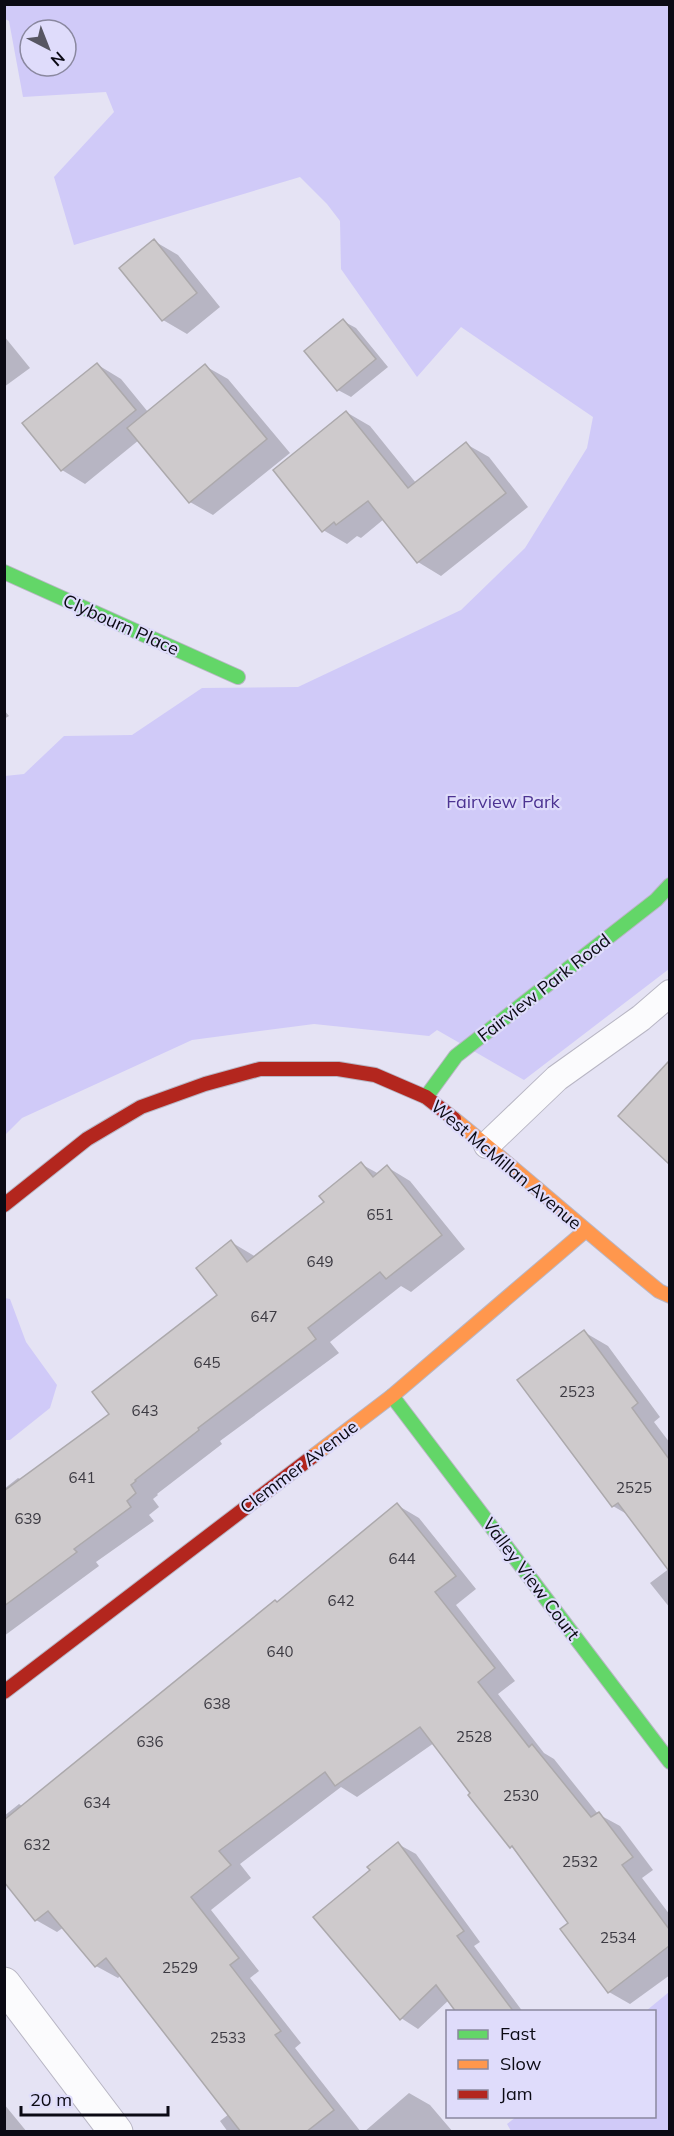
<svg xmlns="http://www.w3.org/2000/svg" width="674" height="2136" font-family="Mulish,sans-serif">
	<rect width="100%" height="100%" fill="#e5e3f4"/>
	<path fill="#d0caf8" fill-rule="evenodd" d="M5,5H669V969L524,1080L437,1030L429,1036L314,1024L192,1040L22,1118L5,1135V776L24,774L64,736L132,735L202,688L298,687L461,610L525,548L587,448L593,417L461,327L417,377L341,269L340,221L327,204L300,177L74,245L54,177L114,112L106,92L23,97L9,21L5,19ZM30,30H66V66H30Z
		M5,1298L10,1299L26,1342L57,1385L50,1408L10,1440H4Z
		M669,1992V2131H511L507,2124L516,2117L654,2116V2012L646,2011Z"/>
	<path fill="#0003" d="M154,241L178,255L220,307L187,334L163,320L121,268Z
		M343,321L356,328L388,367L351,397L338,390Z
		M4,336L30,368L4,387Z
		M98,365L121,379L148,412L205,366L228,379L290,453L213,515L190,502L139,440L85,484L62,470Z
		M346,412L370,426L416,483L466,444L489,457L528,507L441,576L418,562L384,519L361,538L357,536L347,544L323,530Z
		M4,710L9,716L4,719Z
		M670,1063V1162L620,1116Z
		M361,1164L379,1174L387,1167L410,1181L465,1249L411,1292L401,1286L330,1342L339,1353L220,1441L222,1444L157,1494L158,1495L153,1499L159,1507L149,1515L154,1521L96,1562L99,1566L4,1636V1489L18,1478L22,1480L111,1415L219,1295L231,1242L256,1257L326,1202Z
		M584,1332L608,1346L660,1417L654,1422L670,1443V1568L630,1516L613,1506Z
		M397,1505L419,1518L476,1589L456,1605L515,1681L498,1694L544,1753L554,1759L598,1814L620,1826L653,1870L642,1878L670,1915V1975L630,2004L609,1992L570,1924L434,1743L357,1797L341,1787L240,1864L251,1878L211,1910L259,1971L250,1978L301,2043L295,2048L361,2132H228L220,2121L229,2114L121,1975L118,1978L96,1966L64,1927L57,1932L36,1920L4,1880V1816L19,1804L22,1806L278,1603Z
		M670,1568V1608L650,1583Z
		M398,1844L416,1854L480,1942L474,1946L523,2012H458L449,2000L418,2029L401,2018L372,1870Z
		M409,2093L430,2105L453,2132H364Z
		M4,2104L27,2132H4Z"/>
	<path fill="#cecacc" stroke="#aca9ac" stroke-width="1.5" d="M154,239L197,293L162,321L119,268Z
		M343,319L376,359L337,391L304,351Z
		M97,363L136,410L61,471L22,423Z
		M205,364L267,439L189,503L127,428Z
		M346,411L408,488L466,442L506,493L417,563L368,501L336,525L334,522L322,532L273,470Z
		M669,1061V1164L618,1116Z
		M361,1162L373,1177L387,1165L442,1235L386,1279L380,1272L308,1328L316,1339L198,1428L199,1430L135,1480L136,1481L131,1485L136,1493L127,1501L131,1507L74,1549L77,1552L4,1606V1491L109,1414L92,1392L217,1295L196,1268L231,1240L247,1262L324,1202L319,1196Z
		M584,1330L638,1403L632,1408L669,1459V1571L618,1503L612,1507L517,1380Z
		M397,1503L456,1576L435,1592L495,1668L478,1682L529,1747L532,1744L591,1817L599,1812L633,1857L622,1865L669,1929V1946L608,1993L560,1929L568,1923L512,1846L510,1848L468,1795L470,1793L420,1727L335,1786L325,1772L219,1851L231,1865L191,1897L239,1958L230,1965L281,2031L275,2035L334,2110L306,2132H241L106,1958L95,1967L48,1911L35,1921L4,1882V1820L275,1600L277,1602Z
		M398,1842L464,1931L457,1936L514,2012H456L436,1985L400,2020L313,1917L370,1870L367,1867Z"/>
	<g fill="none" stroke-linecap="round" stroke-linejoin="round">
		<g stroke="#b8b6c4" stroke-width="28">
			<path id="lane" d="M487,1145L557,1078L641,1018L670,993"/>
		</g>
		<g stroke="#b8b6c4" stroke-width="35">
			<path id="street" d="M4,1984L116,2132"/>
		</g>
		<g stroke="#b8b6c4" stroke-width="16">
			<path id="fast" d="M4,572L238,677
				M426,1097L456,1056L656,900L670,885
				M392,1396L670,1762"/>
		</g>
		<g stroke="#b8b6c4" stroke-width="16">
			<path id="slow" d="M454,1119C523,1175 590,1235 659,1291L670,1296
				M312,1457L392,1396L585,1231"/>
		</g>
		<g stroke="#b8b6c4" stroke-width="16">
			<path id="jam" d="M4,1205L87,1139L141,1107L205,1084L260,1069H338L375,1075L426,1097L454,1119
				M4,1692L312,1457"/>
		</g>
		<use href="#lane" stroke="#fbfbfd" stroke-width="26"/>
		<use href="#street" stroke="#fbfbfd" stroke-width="33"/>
		<use href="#fast" stroke="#63d668" stroke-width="14"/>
		<use href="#slow" stroke="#ff974d" stroke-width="14"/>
		<use href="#jam" stroke="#b3261e" stroke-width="14"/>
	</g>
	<g text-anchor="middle" stroke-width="4.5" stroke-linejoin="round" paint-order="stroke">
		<g font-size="15" fill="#3c3a42">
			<text x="380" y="1220">651</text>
			<text x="320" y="1267">649</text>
			<text x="264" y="1322">647</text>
			<text x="207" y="1368">645</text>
			<text x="577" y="1397">2523</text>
			<text x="145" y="1416">643</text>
			<text x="82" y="1483">641</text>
			<text x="634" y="1493">2525</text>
			<text x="28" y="1524">639</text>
			<text x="402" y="1564">644</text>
			<text x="341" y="1606">642</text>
			<text x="280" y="1657">640</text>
			<text x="217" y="1709">638</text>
			<text x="474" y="1742">2528</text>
			<text x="150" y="1747">636</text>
			<text x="521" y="1801">2530</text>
			<text x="97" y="1808">634</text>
			<text x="37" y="1850">632</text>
			<text x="580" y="1867">2532</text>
			<text x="618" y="1943">2534</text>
			<text x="180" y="1973">2529</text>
			<text x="228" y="2043">2533</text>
		</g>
		<g font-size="18" fill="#0b0a14" stroke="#dfdcfb">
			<text transform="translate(121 625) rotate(24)" y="6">Clybourn Place</text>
			<text transform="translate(544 988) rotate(-38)" y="6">Fairview Park Road</text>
			<text transform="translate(506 1165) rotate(40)" y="6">West McMillan Avenue</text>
			<text transform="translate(299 1467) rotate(-37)" y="6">Clemmer Avenue</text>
			<text transform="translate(531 1579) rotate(53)" y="6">Valley View Court</text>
		</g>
		<g font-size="18" fill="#4c3392" stroke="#dfdcfb">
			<text x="503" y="808">Fairview Park</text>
		</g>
	</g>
	<rect width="674" height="2136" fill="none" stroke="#0b0a14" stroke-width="12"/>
	<rect x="446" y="2010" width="210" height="108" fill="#dfdcfb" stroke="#8a889f" stroke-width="1.5"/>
	<rect x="458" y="2030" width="30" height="9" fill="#63d668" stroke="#8a889f" stroke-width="1.5"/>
	<text x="500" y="2040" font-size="18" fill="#0b0a14">Fast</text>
	<rect x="458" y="2060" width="30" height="9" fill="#ff974d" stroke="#8a889f" stroke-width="1.5"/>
	<text x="500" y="2070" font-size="18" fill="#0b0a14">Slow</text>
	<rect x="458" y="2090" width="30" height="9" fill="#b3261e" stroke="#8a889f" stroke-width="1.5"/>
	<text x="500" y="2100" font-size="18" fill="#0b0a14">Jam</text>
	<g transform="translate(48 48) rotate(138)"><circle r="28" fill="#dfdcfb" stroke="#8a889f" stroke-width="1.5"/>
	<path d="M0-4.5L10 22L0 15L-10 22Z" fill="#575662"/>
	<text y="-9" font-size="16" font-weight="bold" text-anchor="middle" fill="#0b0a14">N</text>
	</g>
	<path d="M21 2106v9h147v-9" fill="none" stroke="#0b0a14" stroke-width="3"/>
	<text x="30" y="2106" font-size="18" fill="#0b0a14" stroke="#dfdcfb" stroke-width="4.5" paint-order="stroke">20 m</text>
</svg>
